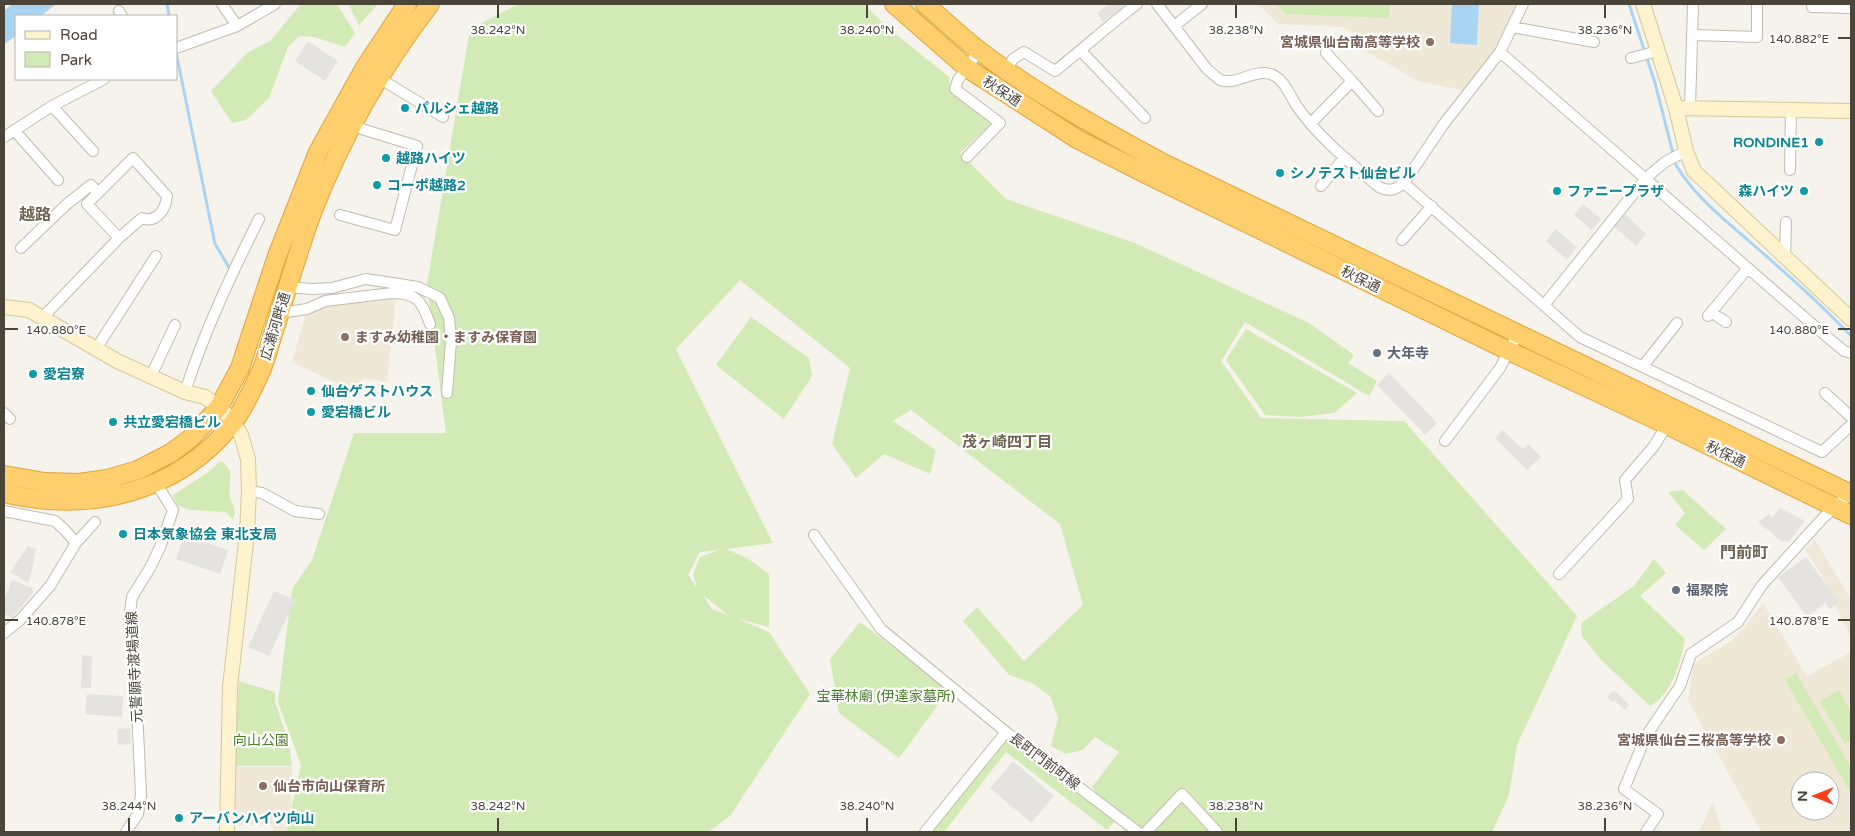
<svg xmlns="http://www.w3.org/2000/svg" width="1855" height="836" font-family="'Varela Round','Noto Sans JP',sans-serif">
	<rect width="100%" height="100%" fill="#f6f3ec"/>
	<path fill="#efe8d6" fill-rule="evenodd" d="M1258,4H1518L1497,49L1465,91L1418,81L1362,49L1356,35L1343,27L1278,24Z
		M396,297L387,382L363,378L359,394L292,362L306,313L324,306Z
		M1815,540L1848,594L1851,604V638L1822,575L1805,550Z
		M1763,603L1807,676L1851,652V832H1761L1688,700L1693,667L1697,662L1731,641L1744,628ZM1800,781H1830V811H1800Z
		M234,767H292L291,805L285,832H273V825H233Z
		M1713,801L1722,832H1699Z"/>
	<path fill="#d2eab5" fill-rule="evenodd" d="M301,4H337L355,33L345,47L314,37L299,36L288,47L269,98L246,120L232,123L211,91L247,53L270,41Z
		M348,4H378L359,25Z
		M519,4H864L886,26L949,77L950,90L989,119L990,125L960,153L1006,199L1135,243L1309,323L1354,355L1348,363L1377,381L1369,396L1245,322L1221,361L1261,418L1404,421L1577,616L1517,745L1509,795L1492,832H1125L1092,787L1119,752L1095,737L1083,750L1066,754L1051,746L1058,718L1050,696L1032,683L1009,675L963,621L977,607L1024,661L1083,605L1060,524L911,410L893,421L936,450L930,474L884,454L856,478L832,444L850,368L740,280L676,349L773,543L726,549L747,558L769,574V627L738,619L769,632L810,694L730,816L708,832H286L301,765L278,702L292,589L312,560L354,433H446L427,284L470,29ZM719,550L700,557L693,574L697,588L688,575L700,552ZM703,595L728,615L712,609Z
		M908,4H912L966,50L965,51L963,52Z
		M1276,4H1390L1389,18L1286,14Z
		M985,65L1503,336H1501C1425,299 1349,262 1272,226C1173,179 1074,132 984,68Z
		M751,317L809,358L812,376L784,419L716,365Z
		M1246,329L1357,393L1334,413L1301,417L1265,415L1226,360Z
		M1529,347L1826,491L1824,492L1530,350Z
		M221,461C237,472 227,481 230,496C231,501 234,507 235,512L233,519L226,512L189,510L177,505L173,495L207,473Z
		M1683,490L1726,529L1704,550L1675,525L1685,513L1668,492Z
		M1654,559L1666,573L1640,596L1685,639C1680,663 1673,693 1650,706L1601,660L1582,636L1581,623L1634,586Z
		M860,622L949,690L899,758L839,713L830,659Z
		M1796,673L1851,767V793L1785,680Z
		M239,681L275,692V702L289,743L292,766H234Z
		M1839,690L1851,712V740L1845,744L1820,701Z
		M1007,738L1115,821L1107,830L1006,752L944,832H931Z"/>
	<path fill="#e5e3e0" d="M1109,4H1123L1124,6L1103,22L1097,13Z
		M308,41L338,61L325,81L295,61Z
		M1583,204L1601,219L1592,230L1574,215Z
		M1625,214L1646,234L1636,246L1614,226Z
		M1556,229L1577,247L1567,260L1546,241Z
		M1389,373L1437,423L1425,435L1377,385Z
		M1503,430L1523,449L1528,444L1541,457L1527,470L1495,438Z
		M1780,508L1805,521L1789,542L1781,541L1758,522L1769,514L1772,517Z
		M184,535L228,550L220,574L176,559Z
		M28,546L36,549L31,574L28,583L10,572Z
		M1806,557L1839,602L1830,609L1825,603L1807,617L1778,577Z
		M12,580L32,588L33,593L12,618L4,614V600Z
		M274,591L295,600L269,656L248,647Z
		M82,655L92,656L91,688H81Z
		M1614,690L1629,705L1625,710L1614,700L1612,702L1607,697Z
		M87,694L123,696L122,717L85,714Z
		M130,728L131,744L118,745L117,729Z
		M1013,761L1054,796L1031,823L990,788Z"/>
	<path fill="#a9d4f2" d="M12,4H56L41,16H16V36L4,44V11Z
		M1452,4H1479L1477,45L1450,43Z"/>
	<g fill="none" stroke-linecap="round" stroke-linejoin="round">
		<path stroke="#a9d4f2" stroke-width="3" d="M167,4L169,16
			M1629,4L1655,83L1676,165C1695,197 1723,218 1750,242C1785,272 1820,303 1851,336
			M176,52L215,244L230,269"/>
		<g stroke="#c2bbae" stroke-width="12">
			<path id="street" d="M222,4L237,26
				M1157,4L1207,69L1220,80C1238,86 1255,67 1273,75C1284,80 1290,95 1296,105C1318,137 1349,162 1379,187C1390,192 1395,190 1404,183
				M1523,4L1500,52L1443,125L1404,183L1580,337L1822,452L1851,425
				M1812,7L1851,8
				M119,11L122,16
				M1174,26L1202,4
				M1512,27L1594,42
				M1693,35L1757,37V5
				M176,48L237,26L275,4
				M1081,51L1145,118
				M1500,52L1819,330L1844,351L1851,353
				M1326,53L1352,81
				M1631,58L1658,51
				M1006,70L1013,59L1024,52L1055,71C1083,49 1109,25 1137,4
				M379,78L443,117
				M52,106L93,151
				M1690,108L1693,4
				M1311,123L1352,81L1378,111
				M14,130L58,180
				M4,137L52,106L104,79
				M967,157L1000,123L955,89L958,80L979,51
				M1790,170L1791,110
				M1321,186L1344,158
				M340,215L395,230L417,146L352,126
				M1402,240L1432,206
				M21,248L67,204L91,185L98,193
				M1785,257L1786,222
				M287,287L312,289L332,288L366,279L418,287L440,298L449,318L451,341L447,393
				M1545,304L1646,178L1665,162L1686,151
				M1711,312L1726,322
				M279,313L307,309L325,301L392,293C417,293 422,301 430,324
				M1708,316L1747,269
				M42,318L119,238L142,218C156,224 166,209 167,196L133,158L87,204L119,238
				M96,349L156,256
				M1643,366L1677,323
				M150,378L175,325
				M185,392C204,332 231,275 259,219
				M1825,393L1851,417
				M4,413L10,419
				M1445,441L1500,368L1518,333
				M249,491L262,493L295,511L319,514
				M4,511L55,521L65,530L76,543
				M814,535L881,629L1006,732
				M1559,574L1628,499L1625,480L1654,446L1667,425
				M4,633L20,620L50,586L76,543L95,522
				M126,832L138,814L141,795L137,708L129,621L132,597L150,568L161,545L173,510L156,483
				M925,832L1006,732L1138,832
				M1146,832L1182,794L1217,832
				M1646,832L1658,814L1624,789L1646,736L1680,686L1691,654L1738,622L1762,585L1824,517L1851,493"/>
		</g>
		<g stroke="#d6c79b" stroke-width="16">
			<path id="secondary" d="M1643,4L1676,108L1686,151L1694,171L1851,319
				M1676,108L1851,111
				M4,307L29,310L117,361L185,392L205,397L219,407L234,422L241,435L248,459L249,491L247,533L230,687L227,832"/>
		</g>
		<g stroke="#e0a43c" stroke-width="20">
			<path id="highway" d="M894,4L967,68L1077,139L1150,176L1509,351L1667,425L1851,515
				M925,4C944,20 961,37 981,52C1037,95 1099,128 1161,162L1851,494
				M4,475L45,482L79,483L107,479L138,470L171,453L191,438L219,407L240,368L277,256L318,152L364,69L407,4
				M4,493C88,513 176,494 232,424C244,409 253,388 261,371C267,357 270,342 275,328C287,290 298,251 312,213C341,138 382,67 430,4"/>
		</g>
		<use href="#street" stroke="#fff" stroke-width="10"/>
		<use href="#secondary" stroke="#fff3cd" stroke-width="14"/>
		<use href="#highway" stroke="#ffcf6e" stroke-width="18"/>
	</g>
	<path fill="none" stroke="#4b4439" stroke-width="2" d="M498,5V18M867,5V18M1236,5V18M1605,5V18M1838,38H1850M5,329H18M1838,329H1850M5,620H18M1838,620H1850M129,818V831M498,818V831M867,818V831M1236,818V831M1605,818V831"/>
	<g fill="#8d6e63" stroke="#fff" stroke-width="2">
		<circle cx="1430" cy="42" r="5"/>
		<circle cx="345" cy="337" r="5"/>
		<circle cx="1781" cy="740" r="5"/>
		<circle cx="263" cy="786" r="5"/>
	</g>
	<g fill="#0f9aa8" stroke="#fff" stroke-width="2">
		<circle cx="405" cy="108" r="5"/>
		<circle cx="1819" cy="142" r="5"/>
		<circle cx="386" cy="158" r="5"/>
		<circle cx="1280" cy="173" r="5"/>
		<circle cx="377" cy="185" r="5"/>
		<circle cx="1557" cy="191" r="5"/>
		<circle cx="1804" cy="191" r="5"/>
		<circle cx="33" cy="374" r="5"/>
		<circle cx="311" cy="391" r="5"/>
		<circle cx="311" cy="412" r="5"/>
		<circle cx="113" cy="422" r="5"/>
		<circle cx="123" cy="534" r="5"/>
		<circle cx="179" cy="818" r="5"/>
	</g>
	<g fill="#6b7280" stroke="#fff" stroke-width="2">
		<circle cx="1377" cy="353" r="5"/>
		<circle cx="1676" cy="590" r="5"/>
	</g>
	<g text-anchor="middle" stroke-width="4.5" stroke-linejoin="round" paint-order="stroke">
		<g font-size="14" font-weight="bold" fill="#785e54" stroke="#fff" text-anchor="end">
			<text x="1420" y="47">宮城県仙台南高等学校</text>
			<text x="355" y="342" text-anchor="start">ますみ幼稚園・ますみ保育園</text>
			<text x="1771" y="745">宮城県仙台三桜高等学校</text>
			<text x="273" y="791" text-anchor="start">仙台市向山保育所</text>
		</g>
		<g font-size="14" fill="#4b4439" stroke="#fff">
			<text transform="translate(1002 91) rotate(33)" y="5">秋保通</text>
			<text transform="translate(1361 279) rotate(26)" y="5">秋保通</text>
			<text transform="translate(275 326) rotate(-73)" y="5">広瀬河畔通</text>
			<text transform="translate(1726 454) rotate(26)" y="5">秋保通</text>
			<text transform="translate(134 667) rotate(-93)" y="5">元誓願寺渡場道線</text>
			<text transform="translate(1045 761) rotate(37)" y="5">長町門前町線</text>
		</g>
		<g font-size="14" font-weight="bold" fill="#0d838f" stroke="#fff" text-anchor="start">
			<text x="415" y="113">パルシェ越路</text>
			<text x="1809" y="147" text-anchor="end">RONDINE1</text>
			<text x="396" y="163">越路ハイツ</text>
			<text x="1290" y="178">シノテスト仙台ビル</text>
			<text x="387" y="190">コーポ越路2</text>
			<text x="1567" y="196">ファニープラザ</text>
			<text x="1794" y="196" text-anchor="end">森ハイツ</text>
			<text x="43" y="379">愛宕寮</text>
			<text x="321" y="396">仙台ゲストハウス</text>
			<text x="321" y="417">愛宕橋ビル</text>
			<text x="123" y="427">共立愛宕橋ビル</text>
			<text x="133" y="539">日本気象協会 東北支局</text>
			<text x="189" y="823">アーバンハイツ向山</text>
		</g>
		<g font-size="14" font-weight="bold" fill="#5b616d" stroke="#fff" text-anchor="start">
			<text x="1387" y="358">大年寺</text>
			<text x="1686" y="595">福聚院</text>
		</g>
		<g font-size="14" fill="#4a7f2a" stroke="#fff">
			<text x="886" y="701">宝華林廟 (伊達家墓所)</text>
			<text x="261" y="745">向山公園</text>
		</g>
		<g font-size="15" font-weight="bold" fill="#6e6250" stroke="#fff">
			<text x="1007" y="447">茂ヶ崎四丁目</text>
		</g>
		<g font-size="16" font-weight="bold" fill="#6e6250" stroke="#fff">
			<text x="35" y="220">越路</text>
			<text x="1744" y="558">門前町</text>
		</g>
	</g>
	<g font-size="12" text-anchor="middle" fill="#4b4439" stroke="#fff" stroke-width="4.5" stroke-linejoin="round" paint-order="stroke">
		<text x="498" y="34">38.242°N</text>
		<text x="867" y="34">38.240°N</text>
		<text x="1236" y="34">38.238°N</text>
		<text x="1605" y="34">38.236°N</text>
		<text x="1799" y="43">140.882°E</text>
		<text x="1799" y="334">140.880°E</text>
		<text x="56" y="334">140.880°E</text>
		<text x="1799" y="625">140.878°E</text>
		<text x="56" y="625">140.878°E</text>
		<text x="129" y="810">38.244°N</text>
		<text x="498" y="810">38.242°N</text>
		<text x="867" y="810">38.240°N</text>
		<text x="1236" y="810">38.238°N</text>
		<text x="1605" y="810">38.236°N</text>
	</g>
	<rect width="1855" height="836" fill="none" stroke="#4b4439" stroke-width="10"/>
	<rect x="15" y="15" width="162" height="65" fill="#ffffff" stroke="#b7b4b0"/>
	<rect x="25" y="31" width="25" height="8" fill="#fff3cd" stroke="#b7b4b0"/>
	<text x="60" y="40" font-size="15" fill="#4b4439">Road</text>
	<rect x="25" y="52" width="25" height="15" fill="#d2eab5" stroke="#b7b4b0"/>
	<text x="60" y="65" font-size="15" fill="#4b4439">Park</text>
	<g transform="translate(1815 796) rotate(270)"><circle r="24" fill="#ffffff" stroke="#b7b4b0"/>
	<path d="M0-4L9 19L0 12L-9 19Z" fill="#fc3f1d"/>
	<text y="-8" font-size="14" font-weight="bold" text-anchor="middle" fill="#4b4439">N</text>
	</g>
</svg>
